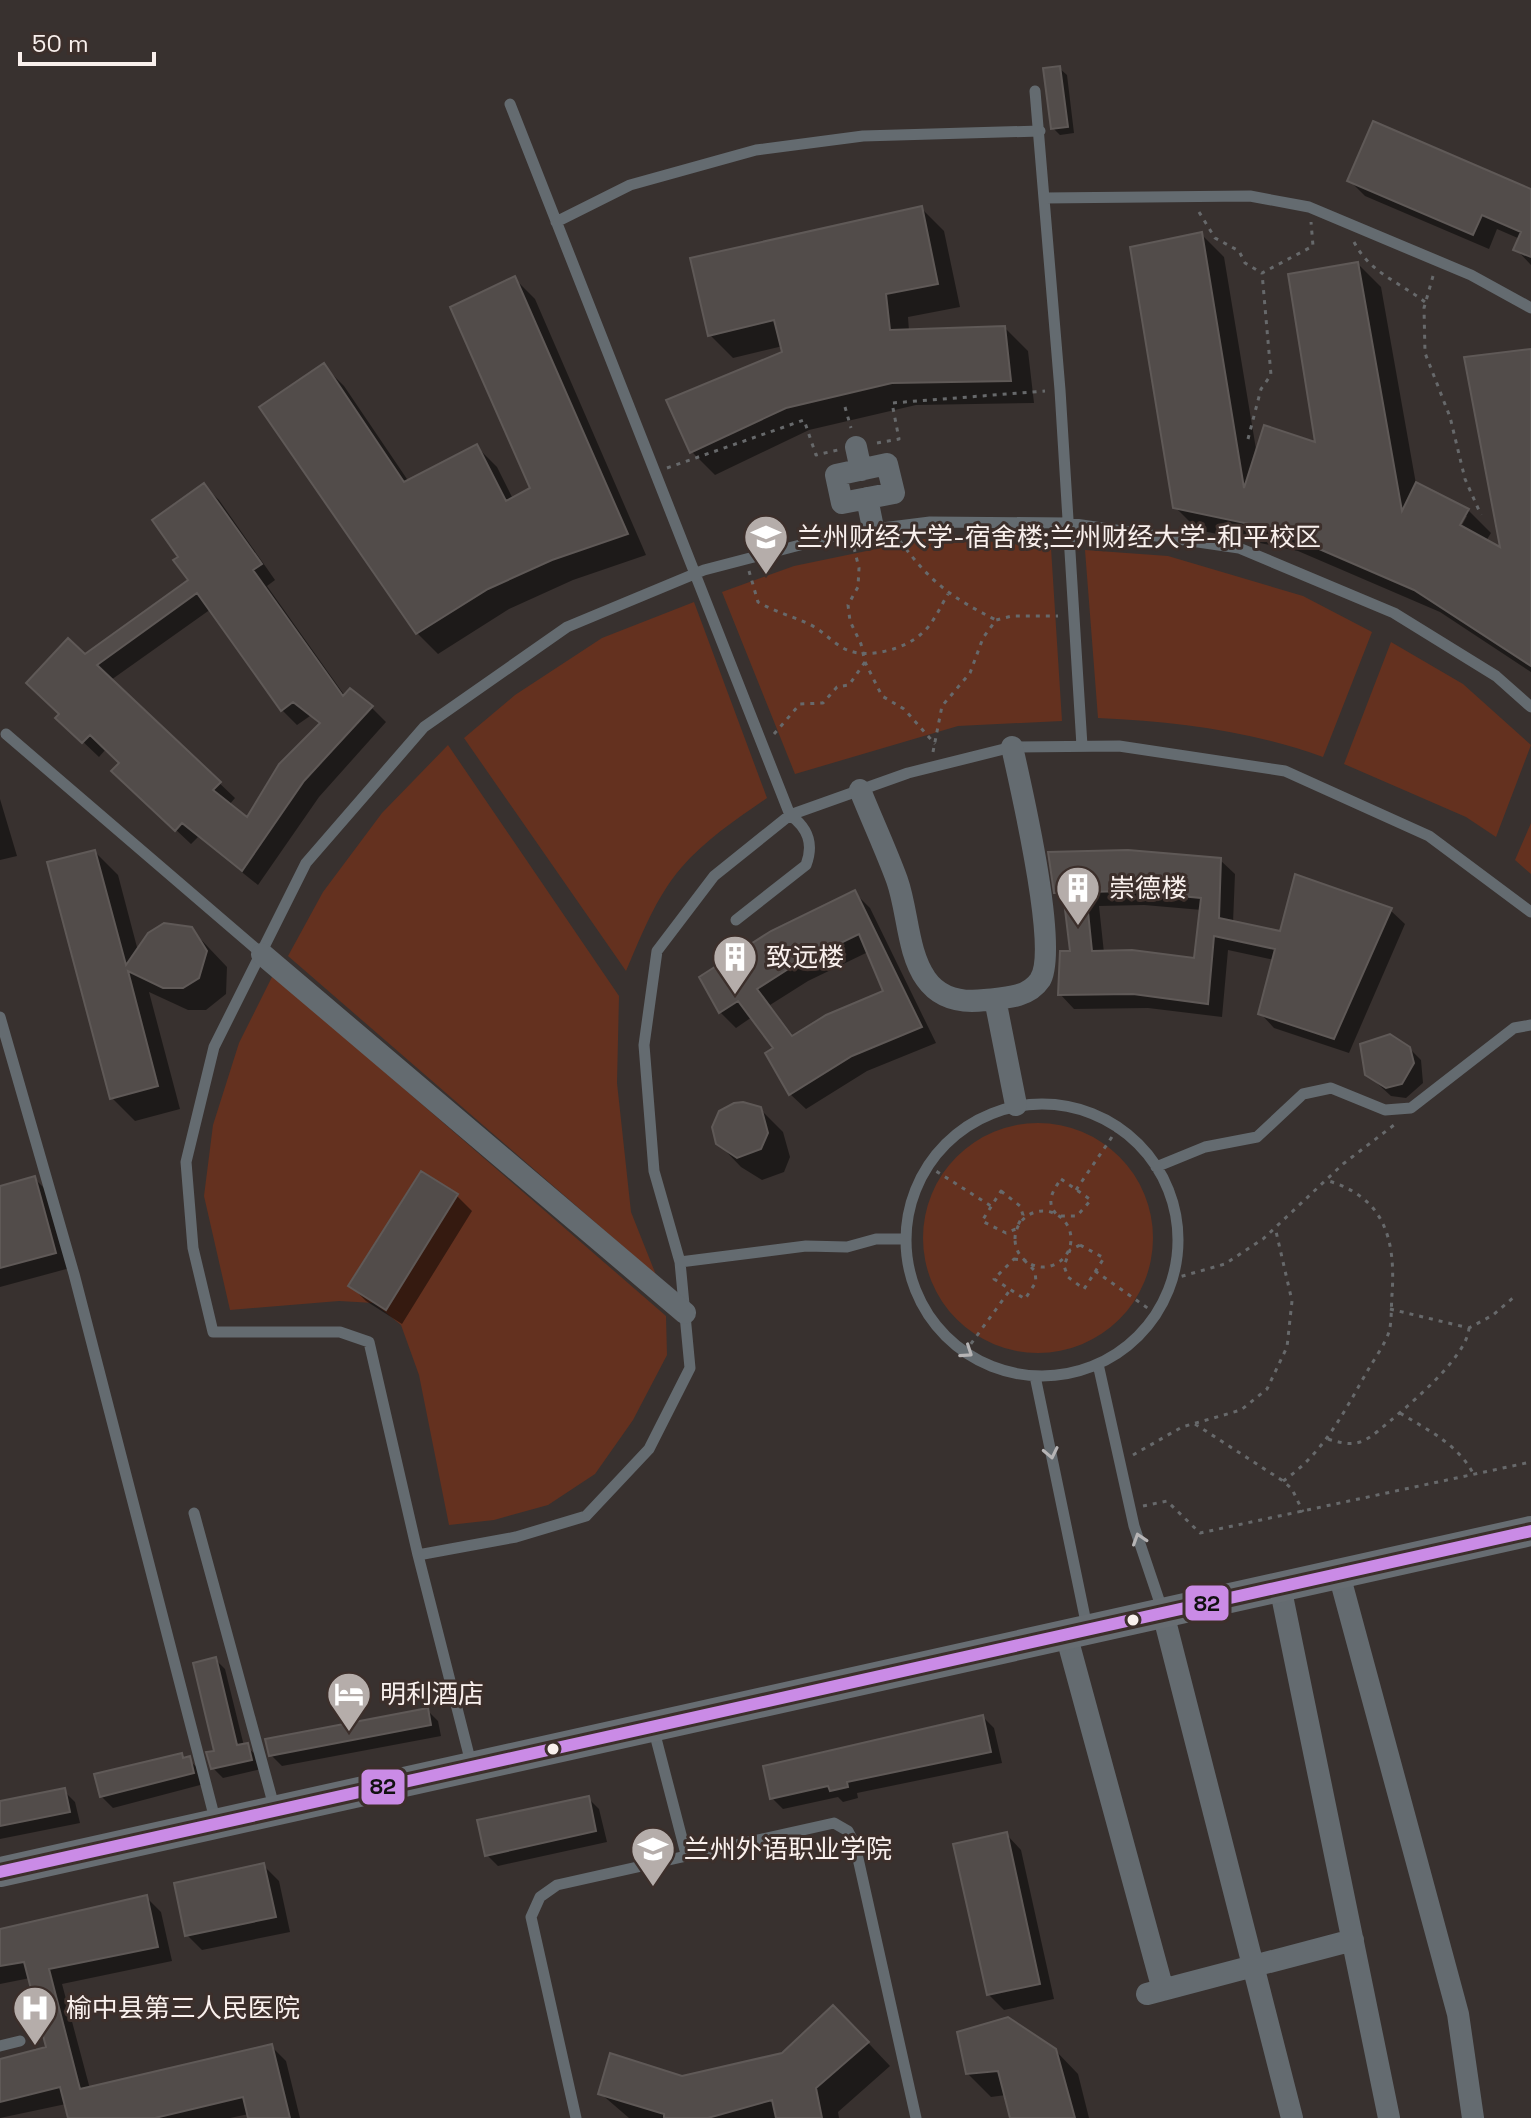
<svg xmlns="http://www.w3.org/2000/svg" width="1531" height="2118" font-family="'Space Grotesk','Noto Sans SC',sans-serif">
	<rect width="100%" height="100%" fill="#38312f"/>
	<path fill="#64311f" d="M939,536L1051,548L1062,721L958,726L795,774L722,592L794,566Z
		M1085,550L1168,556L1303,596L1372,632L1323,757C1247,730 1178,722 1098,718Z
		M694,602L767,798C738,818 705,840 681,868C656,897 641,936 626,971L464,738L515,695L602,638Z
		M1391,642L1463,684L1531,745L1496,837L1466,817L1344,764Z
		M448,745L619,996L617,1083L631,1212L656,1275L288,956L323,892L382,813Z
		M1531,823V874L1515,860Z
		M273,975L666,1316L667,1355L633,1420L595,1474L548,1505L494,1520L449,1525L419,1375L401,1325L374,1303L339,1301L230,1310L204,1196L213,1125L239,1043Z
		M923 1238a115 115 0 1 1 230 0a115 115 0 1 1-230 0Z"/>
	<path fill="#0007" fill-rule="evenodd" d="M1059,68L1067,75L1074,133L1060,135L1053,128Z
		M1349,180L1531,191V265L1516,249L1520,239L1497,229L1489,249L1365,196Z
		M921,208L944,231L960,307L908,317L909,331L1005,328L1028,351L1034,403L916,405L809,430L715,475L692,452L785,353L783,346L733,358L710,335Z
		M1201,234L1224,257L1257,455L1317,445L1358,264L1381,287L1416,484L1468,510L1491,533L1486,541L1503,550L1531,351V672L1440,612L1298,551L1198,530L1175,507ZM1462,516H1467L1457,534Z
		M514,278L535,299L646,555L573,580L509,609L438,654L417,633L324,366L344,386L409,482L477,447L497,467L513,499L533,489Z
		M203,485L219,500L275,580L267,586L345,696L371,707L386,722L319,797L258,885L198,837L191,844L129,786L121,763L106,749L99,757L58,718L85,656L190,581L181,557ZM211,609L282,710L297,725L310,716L321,725L248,820L229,805L235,798L111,680Z
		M0,799L17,856L0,860Z
		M95,852L118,875L138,951L191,929L227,967L226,994L206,1010H188L149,992L180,1109L135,1121L112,1098Z
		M1220,860L1235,874L1233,923L1281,933L1390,910L1405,924L1349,1053L1274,1028L1260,1013L1274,960L1228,950L1222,1017L1148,1008L1074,1009L1060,994L1072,953L1066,902L1056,892ZM1144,905L1202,910L1195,960L1104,953L1099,906Z
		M855,893L870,908L936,1043L867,1071L806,1109L790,1094L776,1049L752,1017L736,1028L720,1012L701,978ZM868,952L885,992L794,1037L770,1005L808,981Z
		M1409,1048L1421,1060L1423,1083L1406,1098L1391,1096L1367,1074Z
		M760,1109L783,1132L790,1157L784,1172L762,1180L741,1167L718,1143Z
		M421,1173L457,1196L472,1211L402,1324L366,1301L351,1286Z
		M34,1178L50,1194L70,1268L0,1287V1188Z
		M215,1659L225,1669L244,1746L257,1755L261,1769L223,1778L213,1768L216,1752Z
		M427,1710L438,1721L441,1736L282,1766L271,1755Z
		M983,1717L994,1728L1002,1763L857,1793L858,1798L843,1802L838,1797L783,1809L772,1798Z
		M181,1755L201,1770L204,1784L113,1808L101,1796Z
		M64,1791L75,1802L80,1823L0,1839V1803Z
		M588,1798L599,1809L607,1842L498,1866L487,1855Z
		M1006,1834L1021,1850L1054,1999L1004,2010L988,1994Z
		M264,1866L279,1881L290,1932L202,1950L187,1935Z
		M146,1897L161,1912L172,1961L62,1984L90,2089L271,2046L286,2061L300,2118H250L249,2114L230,2118H70L66,2104L0,2118V2061L48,2049L30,1978L0,1984V1929Z
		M856,2030L890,2066L838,2112L839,2118H629L600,2093L783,2055Z
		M1055,2050L1078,2074L1089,2118H1012L1006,2095L991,2097L967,2073Z"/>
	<path fill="#524c4a" stroke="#5f5957" stroke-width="2" fill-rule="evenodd" d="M1060,66L1068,127L1051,129L1043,68Z
		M1373,121L1531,189V257L1513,250L1521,232L1482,215L1473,235L1347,181Z
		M922,206L938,284L886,294L890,330L1005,326L1011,381L892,383L786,408L690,453L666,400L782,352L774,320L708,336L690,258Z
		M1202,232L1244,488L1264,425L1315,442L1288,274L1358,262L1402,511L1416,482L1469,509L1460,525L1500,547L1464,357L1531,349V666L1414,590L1273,529L1173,508L1130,247Z
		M515,276L628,534L552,560L488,589L416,634L259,407L324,363L404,482L477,444L506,501L530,488L450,307Z
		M204,483L262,564L253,570L343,696L350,688L373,706L304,781L242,871L182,823L175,831L111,771L119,763L90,735L82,743L55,718L59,714L26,683L68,638L85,654L188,580L173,560L178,557L152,520ZM197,593L281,711L293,702L320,723L279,764L247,817L213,790L221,782L97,665Z
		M95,850L126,965L148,933L164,923L192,927L207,951L199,978L183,988H163L128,971L158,1086L110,1099L47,862Z
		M1128,850L1221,858L1219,918L1280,931L1295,874L1392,908L1334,1039L1258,1014L1275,949L1214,936L1208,1004L1133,994L1058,995L1060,951H1070L1063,893H1054L1048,852ZM1128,891L1201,898L1194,958L1132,950L1092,951L1086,892Z
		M855,890L922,1027L852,1056L789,1095L765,1053L773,1048L738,1001L719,1013L699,977L771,931ZM859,934L883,991L826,1015L792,1036L757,989L793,966Z
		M1390,1034L1410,1047L1414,1063L1402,1084L1386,1088L1365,1075L1360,1044Z
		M743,1102L761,1107L768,1133L761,1149L737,1158L716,1144L712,1127L719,1111L734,1103Z
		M421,1171L458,1194L386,1310L348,1286Z
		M35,1176L56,1253L0,1268V1186Z
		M216,1657L237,1745L248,1743L252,1760L211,1769L206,1752L214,1751L193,1663Z
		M428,1708L431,1725L269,1756L265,1739Z
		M983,1715L991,1752L847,1782L848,1787L830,1791L828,1786L770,1799L763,1766Z
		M182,1753L183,1758L190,1756L194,1773L100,1797L94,1774Z
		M65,1788L70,1812L0,1826V1801Z
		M589,1796L596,1831L485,1856L477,1820Z
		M1007,1832L1040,1984L987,1995L953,1844Z
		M264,1863L276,1917L185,1936L174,1883Z
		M147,1895L158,1947L49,1969L80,2089L272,2044L290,2118H248L243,2097L155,2118H68L60,2087L0,2102V2059L46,2047L24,1962L0,1966V1929Z
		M833,2005L869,2042L816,2088L822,2118H776L772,2100L708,2118H664V2114L598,2094L610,2053L682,2076L782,2053Z
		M1008,2017L1056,2049L1075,2118H1010L998,2071L966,2074L957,2032Z"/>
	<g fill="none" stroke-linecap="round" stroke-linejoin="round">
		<path stroke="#67696b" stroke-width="3" stroke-dasharray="4 6" stroke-linecap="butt" d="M1199,212L1215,238L1239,251L1245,263L1262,273L1313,246L1311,222
			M1354,242C1369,272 1399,282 1425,302
			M1433,276L1424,308L1425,353L1450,417L1465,479L1481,515
			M845,407L851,428
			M1248,439L1261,389L1271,375L1262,273
			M877,443L899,439L892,403L1045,391
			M667,468L804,420L816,455L838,450
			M900,541C930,582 952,598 996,620
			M854,548L859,568L858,587L848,605L850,621L861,644L865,662L882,696L904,709L935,744
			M749,571L758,602C775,612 792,616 809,624C824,631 836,647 850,651C870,658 904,649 920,635C933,625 940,607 948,594
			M774,734L800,704L823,703L837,687L849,685L865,662
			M933,752L942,706L970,673L983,638L996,620L1012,616H1058
			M928,1166L991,1206
			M1061,1179L1091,1200L1077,1216H1058C1045,1203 1052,1192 1061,1179Z
			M1076,1190L1118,1128
			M1001,1191L1020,1206L1023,1215L1016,1229L1006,1233L982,1221Z
			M1015 1239a28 28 0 1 1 56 0a28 28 0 1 1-56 0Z
			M1080,1245L1104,1258L1084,1289L1068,1277L1064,1266L1070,1250Z
			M1014,1259L1024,1260L1035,1271L1036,1282L1025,1299L994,1279Z
			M1095,1271L1156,1314
			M1172,1279L1225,1264L1263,1239L1343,1164L1394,1125
			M1390,1309L1469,1328L1493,1315L1514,1297
			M965,1352L1010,1290
			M1400,1413C1429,1431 1458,1444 1474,1475
			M1195,1424L1283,1481L1292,1489L1303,1512
			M1328,1439C1350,1446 1360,1446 1378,1431C1402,1411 1467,1359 1469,1328
			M1133,1455L1182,1427L1241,1410L1267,1389L1287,1347L1292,1301L1275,1227
			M1283,1481C1324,1453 1344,1412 1368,1370C1375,1358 1385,1344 1389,1332C1392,1321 1391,1306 1392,1295C1396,1238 1384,1196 1325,1180
			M1143,1506L1167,1501L1200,1533L1531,1462"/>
		<path stroke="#646b70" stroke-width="11" d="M1035,91L1060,390L1082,746
			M510,104L790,815C808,828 814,844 806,865L736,920
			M1044,198L1250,196L1309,207L1471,275L1531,308
			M556,222L630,185L756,150L863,136L1040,131
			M1531,707L1496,676L1394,613L1239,548L1068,523L930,522L850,532L704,570L567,627L424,727L306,863L214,1047L186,1162L193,1248L213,1332H340L369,1342L418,1555L516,1537L586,1516L649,1449L690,1368L680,1262L654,1171L644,1045L657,951L714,876L790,815L908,773L1012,747L1119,746L1285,771L1429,836L1531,912
			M6,734L262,954
			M0,1017L74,1274L216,1823
			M906 1240a136 136 0 1 1 272 0a136 136 0 1 1-272 0Z
			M1156,1167L1205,1147L1257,1137L1303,1094L1331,1088L1385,1110L1411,1108L1514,1028L1531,1025
			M680,1262L806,1246L847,1247L876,1239H906
			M1098,1364L1134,1526L1163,1612
			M1035,1376L1087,1627
			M194,1513L275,1810
			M418,1555L472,1767
			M653,1727L686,1854
			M0,2046L20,2041
			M576,2118L531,1917L540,1897L557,1885L834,1823L848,1831L855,1845L916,2118"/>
		<path stroke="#646b70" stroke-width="22" d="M856,447L861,470
			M887,464L894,493L842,503L836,475Z
			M867,498L873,528
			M860,790C872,820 886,850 897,880C908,911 907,952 926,979C940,999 962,1003 985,1000C1004,998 1028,998 1040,980C1059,950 1021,787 1012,747
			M262,954L685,1313
			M995,999L1016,1105
			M1339,1574L1458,2014L1473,2118
			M1280,1586L1389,2118
			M1163,1613L1292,2118
			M1066,1634L1163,1990
			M1147,1994L1353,1940"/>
		<path stroke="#676d72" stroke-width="30" d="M0,1872L1531,1531"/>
		<g stroke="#3c2f2b" stroke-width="18">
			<path id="bus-1" d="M0,1872L1531,1531"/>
		</g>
		<use href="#bus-1" stroke="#ca8be6" stroke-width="12"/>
	</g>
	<defs><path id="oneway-chevron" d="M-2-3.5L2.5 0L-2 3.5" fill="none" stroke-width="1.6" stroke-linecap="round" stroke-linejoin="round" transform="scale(2)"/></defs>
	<g stroke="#b6b4b5">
		<use href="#oneway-chevron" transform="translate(967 1352) rotate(34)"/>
		<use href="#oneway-chevron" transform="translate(1051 1453) rotate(78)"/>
		<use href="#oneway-chevron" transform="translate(1139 1539) rotate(-108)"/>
	</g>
	<defs>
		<g id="university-pin" transform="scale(2.3)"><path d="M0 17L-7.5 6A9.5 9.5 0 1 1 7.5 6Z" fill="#b5adaa" stroke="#3c2f2b"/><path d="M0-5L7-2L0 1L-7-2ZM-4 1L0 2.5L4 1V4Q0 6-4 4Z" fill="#fff"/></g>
		<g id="building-pin" transform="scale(2.3)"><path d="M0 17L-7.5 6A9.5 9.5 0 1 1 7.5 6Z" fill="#b5adaa" stroke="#3c2f2b"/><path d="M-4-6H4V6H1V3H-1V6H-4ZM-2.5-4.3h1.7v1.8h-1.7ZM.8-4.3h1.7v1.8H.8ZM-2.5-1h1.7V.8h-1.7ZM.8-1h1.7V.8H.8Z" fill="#fff"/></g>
		<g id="hotel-pin" transform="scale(2.3)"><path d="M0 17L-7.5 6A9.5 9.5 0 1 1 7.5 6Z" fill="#b5adaa" stroke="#3c2f2b"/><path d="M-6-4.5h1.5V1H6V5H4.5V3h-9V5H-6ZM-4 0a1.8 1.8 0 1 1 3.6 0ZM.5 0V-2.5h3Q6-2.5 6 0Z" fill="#fff"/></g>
		<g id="hospital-pin" transform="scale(2.3)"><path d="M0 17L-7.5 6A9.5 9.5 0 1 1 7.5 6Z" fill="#b5adaa" stroke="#3c2f2b"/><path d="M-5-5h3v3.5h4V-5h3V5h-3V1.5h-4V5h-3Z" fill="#fff"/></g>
	</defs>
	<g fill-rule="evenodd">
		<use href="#university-pin" x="766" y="537"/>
		<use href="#building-pin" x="1078" y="888"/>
		<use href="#building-pin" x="735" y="957"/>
		<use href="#hotel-pin" x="349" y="1694"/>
		<use href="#university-pin" x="653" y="1849"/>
		<use href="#hospital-pin" x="35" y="2008"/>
	</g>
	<g fill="#f9f0ed" stroke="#3c2f2b" stroke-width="3">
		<circle cx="1133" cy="1620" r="7"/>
		<circle cx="553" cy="1749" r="7"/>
	</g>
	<g text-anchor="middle" stroke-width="6" stroke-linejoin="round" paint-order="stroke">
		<g font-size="26" fill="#f9f0ed" stroke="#3c2f2b" text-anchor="start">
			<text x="797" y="546">兰州财经大学-宿舍楼;兰州财经大学-和平校区</text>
			<text x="1109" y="897">崇德楼</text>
			<text x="766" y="966">致远楼</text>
			<text x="380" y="1703">明利酒店</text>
			<text x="684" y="1858">兰州外语职业学院</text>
			<text x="66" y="2017">榆中县第三人民医院</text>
		</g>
	</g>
	<g stroke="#3c2f2b" stroke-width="3">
		<rect x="1184" y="1584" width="46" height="38" rx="8" fill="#ca8be6"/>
		<rect x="360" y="1768" width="46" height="38" rx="8" fill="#ca8be6"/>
	</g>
	<g font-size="22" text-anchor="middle" font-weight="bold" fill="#111">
		<text x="1207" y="1611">82</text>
		<text x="383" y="1794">82</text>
	</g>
	<path d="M20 52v12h134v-12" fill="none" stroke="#f9f0ed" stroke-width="4"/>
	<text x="32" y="52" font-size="24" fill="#f9f0ed" stroke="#3c2f2b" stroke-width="6" paint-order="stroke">50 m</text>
</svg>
